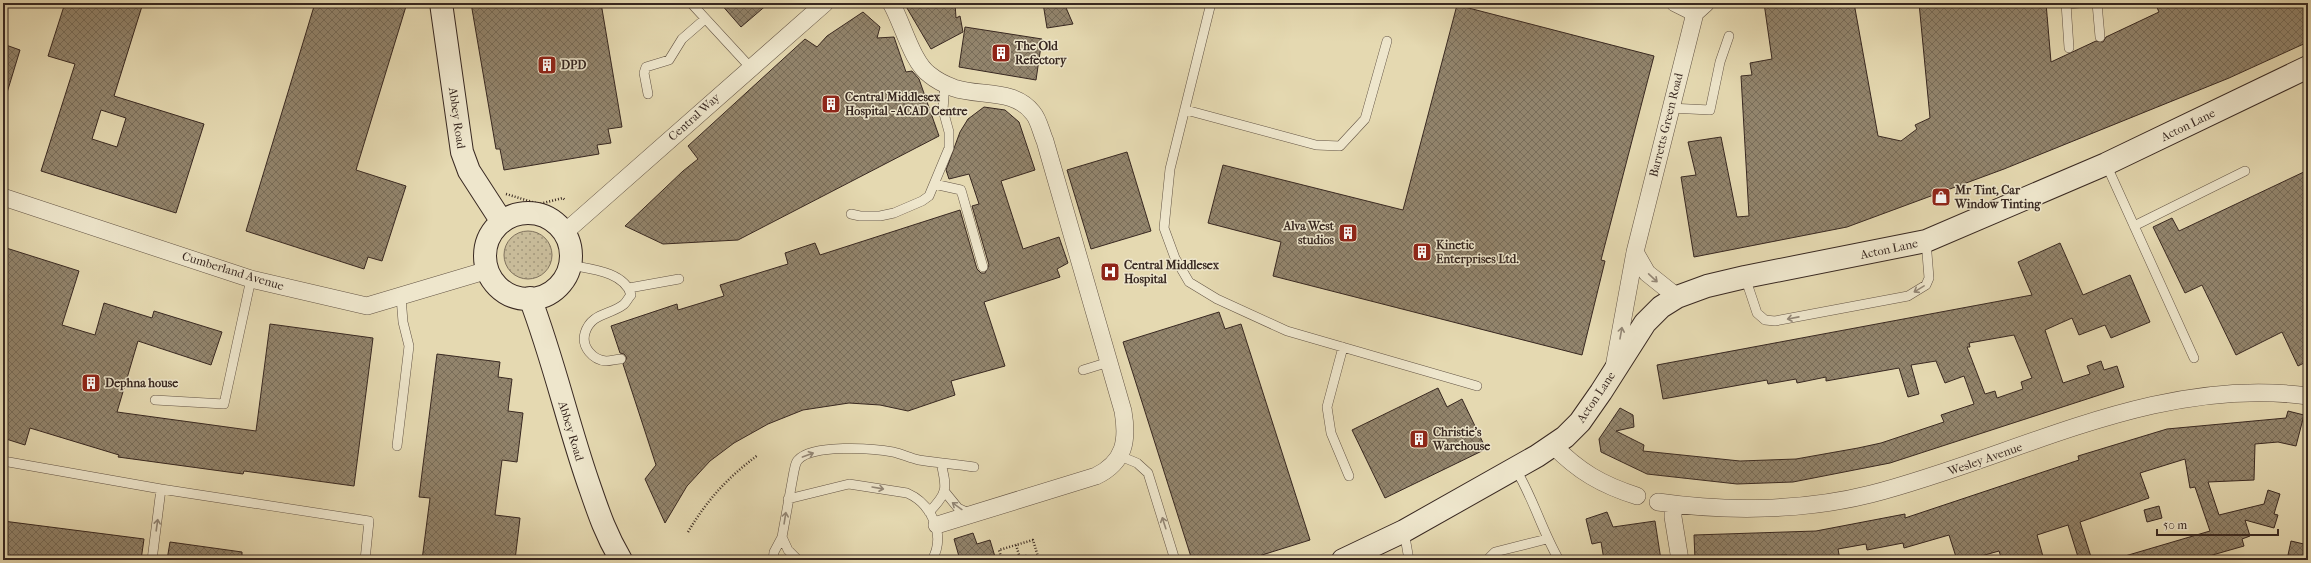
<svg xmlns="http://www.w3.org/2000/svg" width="2311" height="563" font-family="'IM FELL French Canon',serif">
	<defs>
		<pattern id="grass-dots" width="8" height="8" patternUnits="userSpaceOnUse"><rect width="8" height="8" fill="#c8bb99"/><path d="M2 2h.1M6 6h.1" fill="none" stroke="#a3987c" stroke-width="1.8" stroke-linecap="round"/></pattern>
		<pattern id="building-cross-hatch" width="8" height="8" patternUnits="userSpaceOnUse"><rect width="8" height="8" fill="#92846c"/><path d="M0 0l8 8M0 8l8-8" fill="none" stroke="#786c58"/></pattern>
	</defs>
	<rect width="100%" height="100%" fill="#e5d9b1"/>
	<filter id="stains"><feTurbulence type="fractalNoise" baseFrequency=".005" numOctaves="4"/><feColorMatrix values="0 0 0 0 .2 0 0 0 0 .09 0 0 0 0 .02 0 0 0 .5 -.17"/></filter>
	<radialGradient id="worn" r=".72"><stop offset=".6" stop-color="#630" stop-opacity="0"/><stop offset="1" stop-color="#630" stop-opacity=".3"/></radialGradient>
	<path fill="url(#grass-dots)" stroke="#80725d" d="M504 255a24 24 0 1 1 48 0a24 24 0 1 1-48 0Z"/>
	<path fill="url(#building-cross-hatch)" stroke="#382821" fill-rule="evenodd" d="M65,3H143L114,96L204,124L176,213L41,171L75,64L48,56ZM101,110L126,118L117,147L92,139Z
		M315,3H407L356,170L406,186L382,261L368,257L364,269L246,231Z
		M471,3H601L622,127L608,129L611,143L597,145L599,154L504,170L500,149H496Z
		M720,3H769L741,27Z
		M904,3H955L956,18L960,16L963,32L931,49Z
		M1043,3H1064L1073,24L1047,28Z
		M1764,3H1854L1878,136L1901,141L1917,129L1915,125L1930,118L1919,3H2046L2051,62L2096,41L2103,42L2106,37L2159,12L2155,3H2308V42L2229,78L2004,169L1847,227L1694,257L1681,177L1696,175L1688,142L1721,137L1737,217L1749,216L1741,76L1752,75L1750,63L1772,59Z
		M1457,5L1654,56L1601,260L1605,261L1582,355L1273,276L1281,242L1208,223L1223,165L1403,210Z
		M863,12L880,27L877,38L894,37L906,72L912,71L919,79L939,136L738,240L663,244L625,226L683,171L698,159L688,146L805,39L817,47L827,36Z
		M965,27L1042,39L1036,80L959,67Z
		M3,44L20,50L6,96L3,95Z
		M984,107L1005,110L1019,122L1035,170L1001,181L1023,249L1059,237L1068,263L1057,269L1060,277L984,302L1005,366L951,381L955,395L908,411L880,405L849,403L803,410L768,424L734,443L710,461L687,486L665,523L645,479L656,465L623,364L627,358L624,354L620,353L611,326L677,304L678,310L724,296L720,285L788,264L785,253L815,243L820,255L960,210L977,269L981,273H985L989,265L972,206L979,204L969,174L949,179L946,170L960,132L968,119Z
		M1127,152L1151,231L1091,249L1067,170Z
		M2308,170V361L2298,366L2282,332L2236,355L2202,285L2185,293L2153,227L2172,218L2179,231Z
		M2060,243L2083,295L2130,275L2150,322L2111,338L2105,325L2079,335L2072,318L2045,330L2063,383L2090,374L2087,366L2101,361L2104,370L2117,366L2124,387L1890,463L1793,482L1737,484L1647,474L1601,452L1599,439L1620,408L1633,415L1634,427L1616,431L1644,445L1643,451L1740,461L1796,459L1858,448L1881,443L1944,422L1941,415L1974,404L1964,376L1945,383L1936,361L1911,365L1919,394L1908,397L1899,368L1826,381V377L1797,383L1796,379L1768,384L1767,380L1663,399L1657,365L2032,295L2018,262ZM2014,335L2032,378L2021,382L2023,389L1997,398L1995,391L1985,394L1967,347H1970L1969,343Z
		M3,247L79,271L62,325L95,335L104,303L152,318L154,311L222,332L211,365L138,341L117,412L256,431L270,324L373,338L354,486L244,471L243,474L118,457L119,455L30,428L25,445L3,438Z
		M1219,312L1225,329L1241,324L1310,540L1246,560H1192L1123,342Z
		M437,354L500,362L498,377L512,379L508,411L523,413L517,462L502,460L495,515L520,518L515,560H422L430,498L419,497Z
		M1438,388L1447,407L1462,399L1486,449L1385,498L1352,430Z
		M2288,411L2304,415L2296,446L2278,442L2255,444L2254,480L2208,482L2219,515L2264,504L2268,490L2280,494L2274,514L2278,515L2274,528L2245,520L2250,536L2242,539L2244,546L2195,560H2125V556L2210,531L2195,487L2190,488L2185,459L2140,473L2149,498L2080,522L2092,560H2079L2068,525L2037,535L2044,560H2002L1999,551L1967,560H1957L1949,535L1904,548L1903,543L1867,550L1866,544L1838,549L1840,560H1787V555L1727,557L1728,560H1695L1694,535L1816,531L1905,514V518L2079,460L2078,456L2167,429L2286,418Z
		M2159,506L2162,518L2147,522L2144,510Z
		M1607,512L1613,527L1655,521L1661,560H1604L1601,542L1592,544L1586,519Z
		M3,521L144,539L141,560H3Z
		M973,533L977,544L990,540L996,560H960L954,539Z
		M2291,541L2308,545V560L2288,555Z
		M170,542L242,552V560H167Z"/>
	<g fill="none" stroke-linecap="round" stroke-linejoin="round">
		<g stroke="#635445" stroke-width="10">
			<path id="lane" d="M691,3L750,67
				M1211,3L1170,169L1164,228L1175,258L1189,282L1217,299L1287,331L1477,386
				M2066,3L2069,48
				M2097,3L2100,37
				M2066,4L2080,3
				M648,94L644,73L646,67L669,60L682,39L705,19
				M1670,108L1710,110L1720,62L1729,36
				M1186,110L1316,145L1340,146L1365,119L1387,41
				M2106,164L2194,358
				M934,184L961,190L983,267
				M851,214L860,216H880L894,213L922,201L929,196L949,148V132L943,110L945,83
				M2134,226L2245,171
				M570,265C591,269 625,272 631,295C628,298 626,303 623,305C610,315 591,313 585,333C581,347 593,360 606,361C611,361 617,359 621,359
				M1745,277L1757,313L1765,320L1775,321L1908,296L1926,285L1929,278L1926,241
				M629,288L679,279
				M1343,347L1327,407L1331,433L1349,476
				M1083,370L1109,362
				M155,400L224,404L251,279
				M397,446L409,346L403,322L401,297
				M1120,456L1137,463L1148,473L1175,560
				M3,461L161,489L369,521L365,560
				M1515,468C1533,497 1542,531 1559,560
				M945,492L958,508L971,514
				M788,499L849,484L907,493C932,504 946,535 932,560
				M929,512C948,493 947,488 941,463
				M1404,531L1409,560
				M782,537L788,550L798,560
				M152,560L161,489
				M773,560L774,552L782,537L794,471C795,468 795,463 798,460C812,444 873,448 893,452C902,454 910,458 919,460C937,463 956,464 974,467
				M1487,560L1495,552L1547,539"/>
		</g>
		<g stroke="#635445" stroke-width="18">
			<path id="street" d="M891,3C902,21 912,63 930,75C936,80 946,85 954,88C980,97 1014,88 1033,113C1039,120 1041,132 1045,141L1123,411C1128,440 1125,462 1096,476L937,525
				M1675,3L1695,13
				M3,197L251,279L367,306L488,270
				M564,233L825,3
				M1635,252L1647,273L1677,297
				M1614,367L1635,252L1695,13L1706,3
				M1553,445C1578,471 1602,485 1637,496
				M1658,502C1727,512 1804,511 1871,494C2016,457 2155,375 2308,396
				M1673,504V517L1680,560"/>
		</g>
		<g stroke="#382821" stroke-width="24">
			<path id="secondary" d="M441,3L462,152L469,171L502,222
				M485 256a43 43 0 1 1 86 0a43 43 0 1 1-86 0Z
				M530,298C553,358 567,421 588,482C598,511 605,533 621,560
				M1343,560L1404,531L1537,456L1565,437L1580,422L1601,392L1645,323L1661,307L1677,297L1707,286L1745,277L1926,241L2106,164L2308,67"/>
		</g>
		<path stroke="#382821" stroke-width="2.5" stroke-dasharray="1 2" stroke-linecap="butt" d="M506,194L539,204L563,198L565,200
			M688,532C707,500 728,477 758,455
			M1016,545L1020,558
			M1002,560L999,550L1033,540L1039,560
			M1014,560L1026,556L1027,560"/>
		<use href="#lane" stroke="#eee6cc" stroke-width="9"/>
		<use href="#street" stroke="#eee6cc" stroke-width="17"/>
		<use href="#secondary" stroke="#eee6cc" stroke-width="22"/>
	</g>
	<defs><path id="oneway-shaft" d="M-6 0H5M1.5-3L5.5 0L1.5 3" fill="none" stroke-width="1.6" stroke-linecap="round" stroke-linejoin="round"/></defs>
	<g stroke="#938776">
		<use href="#oneway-shaft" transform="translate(1653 278) rotate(43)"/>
		<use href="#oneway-shaft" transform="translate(1919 289) rotate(149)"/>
		<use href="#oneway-shaft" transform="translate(1793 318) rotate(169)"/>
		<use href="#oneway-shaft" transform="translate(1621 333) rotate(-80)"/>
		<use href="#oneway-shaft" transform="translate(808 455) rotate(-20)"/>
		<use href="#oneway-shaft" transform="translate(878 488) rotate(10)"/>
		<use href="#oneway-shaft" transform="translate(957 506) rotate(-144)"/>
		<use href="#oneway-shaft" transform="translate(785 518) rotate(-81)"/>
		<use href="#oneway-shaft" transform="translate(1164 523) rotate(-108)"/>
		<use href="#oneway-shaft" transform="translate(157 525) rotate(-82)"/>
	</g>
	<defs>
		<g id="building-square" transform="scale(1)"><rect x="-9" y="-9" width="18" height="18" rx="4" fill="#8f2418" stroke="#eee6cc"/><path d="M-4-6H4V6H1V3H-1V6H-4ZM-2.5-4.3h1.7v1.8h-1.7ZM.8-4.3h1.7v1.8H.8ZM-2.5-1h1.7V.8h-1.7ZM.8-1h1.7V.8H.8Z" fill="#fff"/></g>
		<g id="shop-square" transform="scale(1)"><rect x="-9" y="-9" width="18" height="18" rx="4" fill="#8f2418" stroke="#eee6cc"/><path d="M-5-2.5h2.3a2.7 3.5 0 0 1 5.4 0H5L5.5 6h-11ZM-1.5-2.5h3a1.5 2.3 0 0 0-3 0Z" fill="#fff"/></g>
		<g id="hospital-square" transform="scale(1)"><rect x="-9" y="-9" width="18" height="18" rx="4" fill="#8f2418" stroke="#eee6cc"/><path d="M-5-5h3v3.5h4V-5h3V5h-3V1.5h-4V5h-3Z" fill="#fff"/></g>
	</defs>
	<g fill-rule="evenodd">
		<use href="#building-square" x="1001" y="53"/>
		<use href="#building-square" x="547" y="65"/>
		<use href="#building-square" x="831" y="104"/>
		<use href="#shop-square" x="1941" y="197"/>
		<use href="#building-square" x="1348" y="233"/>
		<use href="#building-square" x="1422" y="252"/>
		<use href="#hospital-square" x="1110" y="272"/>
		<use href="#building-square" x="91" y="383"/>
		<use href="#building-square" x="1419" y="439"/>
	</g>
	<g text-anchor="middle" stroke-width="3" stroke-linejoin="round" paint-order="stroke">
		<g font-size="12" font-weight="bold" fill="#382821" stroke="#eee6cc" text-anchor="start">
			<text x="1015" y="50">The Old<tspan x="1015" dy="14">Refectory</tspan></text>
			<text x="561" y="69">DPD</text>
			<text x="845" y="101">Central Middlesex<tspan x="845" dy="14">Hospital - ACAD Centre</tspan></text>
			<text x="1955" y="194">Mr Tint, Car<tspan x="1955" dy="14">Window Tinting</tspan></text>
			<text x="1334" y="230" text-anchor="end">Alva West<tspan x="1334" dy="14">studios</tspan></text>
			<text x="1436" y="249">Kinetic<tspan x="1436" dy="14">Enterprises Ltd.</tspan></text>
			<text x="1124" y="269">Central Middlesex<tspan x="1124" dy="14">Hospital</tspan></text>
			<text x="105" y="387">Dephna house</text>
			<text x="1433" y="436">Christie's<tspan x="1433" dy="14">Warehouse</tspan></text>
		</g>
		<g font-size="12" fill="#382821" stroke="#eee6cc">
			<text transform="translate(694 117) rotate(-42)" y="4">Central Way</text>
			<text transform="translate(457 118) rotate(82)" y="4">Abbey Road</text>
			<text transform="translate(1666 125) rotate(-76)" y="4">Barretts Green Road</text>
			<text transform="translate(2188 125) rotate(-26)" y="4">Acton Lane</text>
			<text transform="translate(1889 249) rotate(-12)" y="4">Acton Lane</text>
			<text transform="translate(233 271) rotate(17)" y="4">Cumberland Avenue</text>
			<text transform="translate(1596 397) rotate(-56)" y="4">Acton Lane</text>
			<text transform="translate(571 431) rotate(73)" y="4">Abbey Road</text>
			<text transform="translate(1985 459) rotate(-19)" y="4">Wesley Avenue</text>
		</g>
	</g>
	<rect width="2311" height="563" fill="none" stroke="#e5d9b1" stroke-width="16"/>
	<rect x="4" y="4" width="2303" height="555" fill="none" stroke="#382821" stroke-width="2"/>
	<rect x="8" y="8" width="2295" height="547" fill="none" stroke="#382821"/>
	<path d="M2157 529v6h121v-6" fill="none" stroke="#382821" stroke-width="2"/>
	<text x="2163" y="529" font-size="12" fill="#382821" stroke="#eee6cc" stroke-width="3" paint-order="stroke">50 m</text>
	<rect width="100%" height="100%" filter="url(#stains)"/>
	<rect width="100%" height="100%" fill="url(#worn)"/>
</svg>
